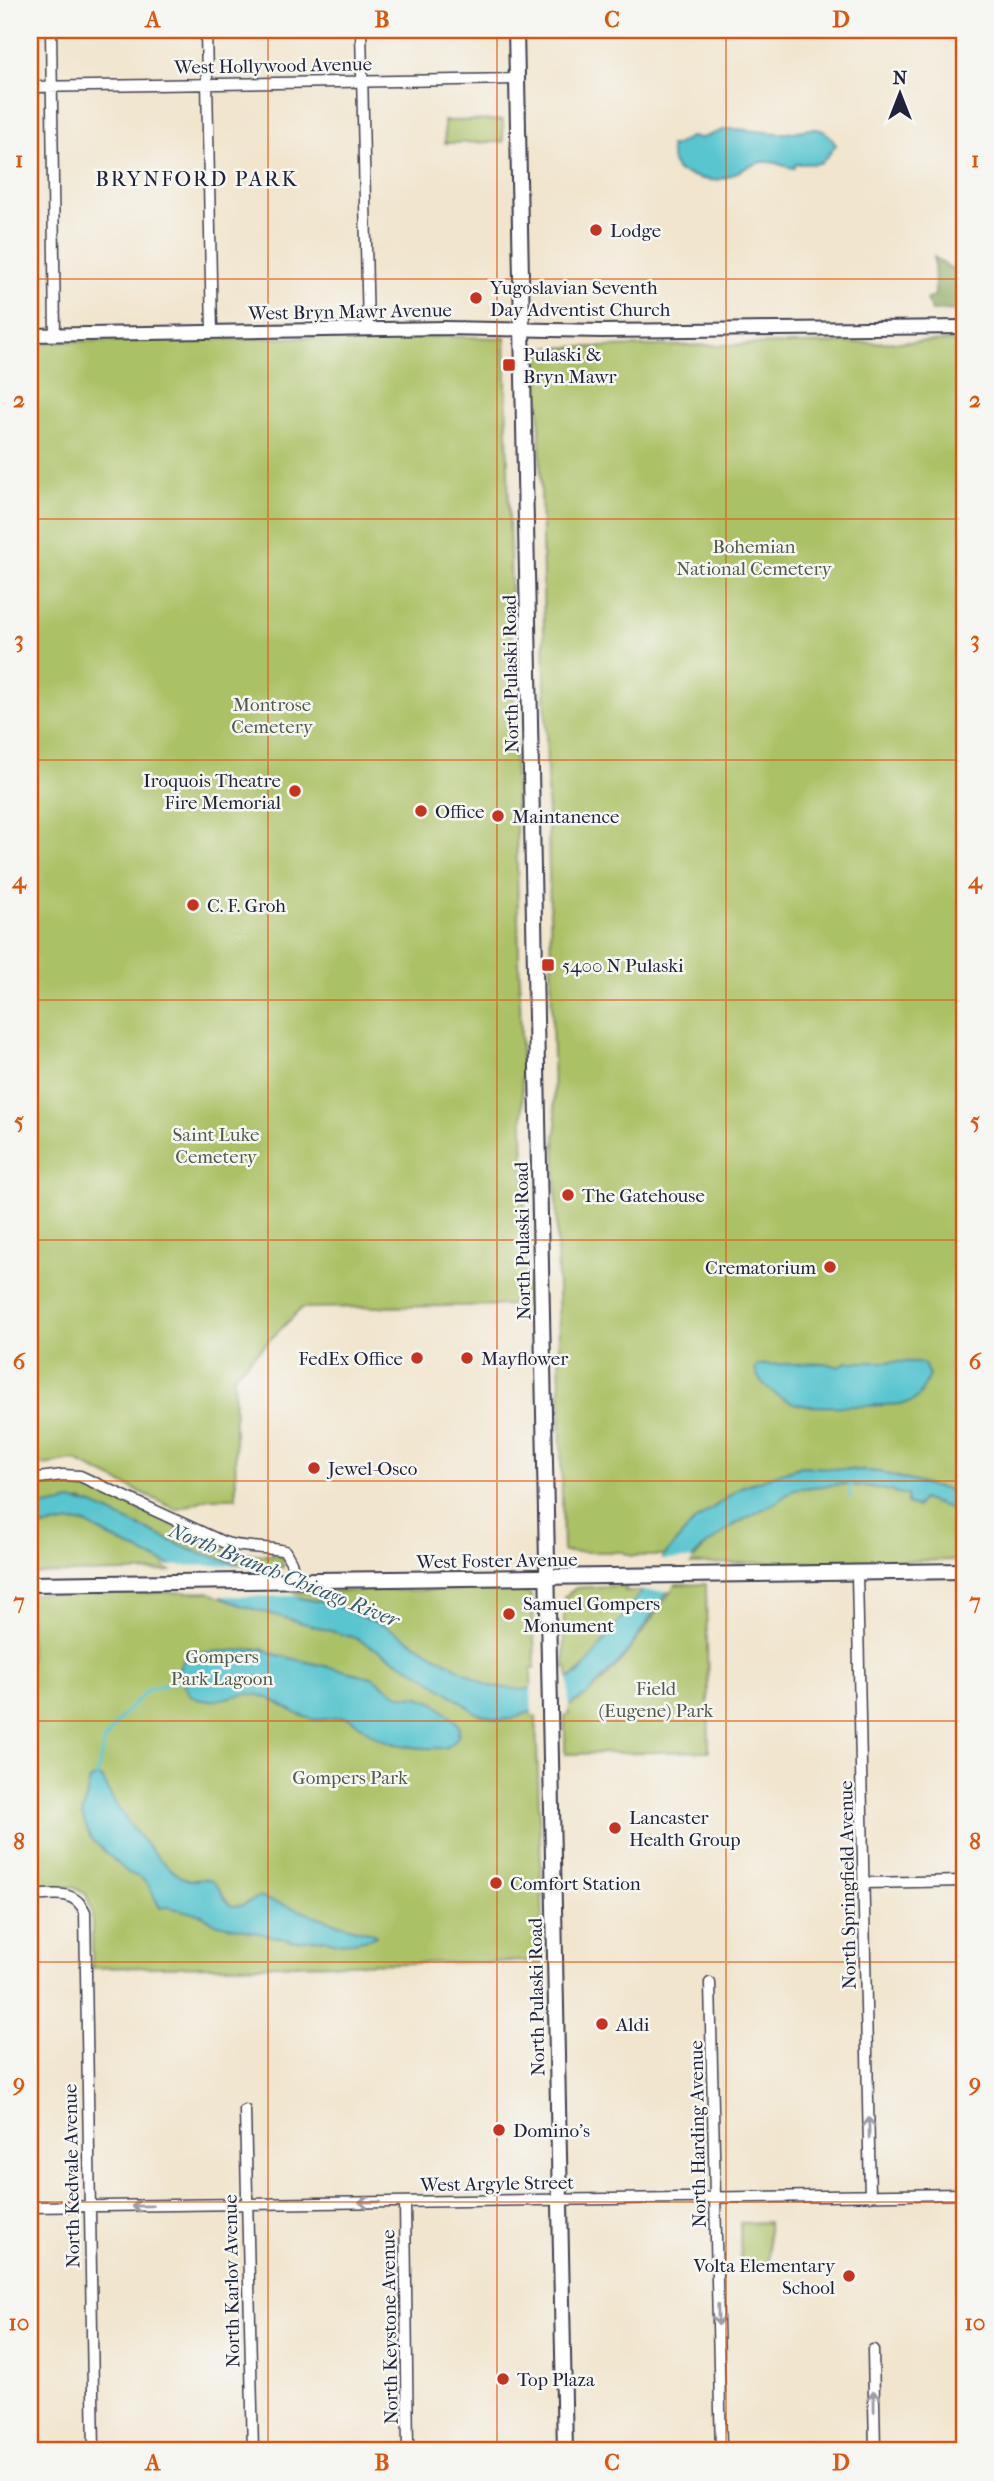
<svg xmlns="http://www.w3.org/2000/svg" width="994" height="2481" font-family="'IM FELL French Canon',serif">
	<rect width="100%" height="100%" fill="#f6f6f2"/>
	<filter id="ink" filterUnits="userSpaceOnUse"><feTurbulence type="fractalNoise" baseFrequency=".0143" numOctaves="2"/><feDisplacementMap in="SourceGraphic" scale="14" xChannelSelector="R" yChannelSelector="G"/><feConvolveMatrix kernelMatrix="1 2 1 2 8 2 1 2 1" color-interpolation-filters="sRGB"/></filter>
	<filter id="wash" filterUnits="userSpaceOnUse"><feTurbulence type="fractalNoise" baseFrequency=".00686" numOctaves="4" result="noise"/><feDisplacementMap in="SourceGraphic" scale="28" xChannelSelector="R" yChannelSelector="G"/><feGaussianBlur stdDeviation="1.57" result="paint"/><feColorMatrix in="noise" values="0 0 0 0 0 0 0 0 0 0 0 0 0 0 0 0 0 1.4 0 .05"/><feComposite in="paint" operator="in"/></filter>
	<g filter="url(#wash)">
		<rect width="100%" height="100%" fill="#f1e5cd"/>
		<path fill="#abc165" stroke="#667250" stroke-width="2" d="M503,120V142L445,143L444,121Z
			M421,336L505,338L527,1305L302,1308L234,1375L236,1498H209L177,1510L74,1460L30,1467V342Z
			M964,341V1492L933,1487L879,1472L802,1466L741,1487L694,1522L664,1556H631L622,1552H563L555,1137L557,1125L554,1106L538,348Z
			M74,1482L91,1487L231,1552L278,1556L283,1559V1567L253,1569L246,1565L205,1556L82,1501L30,1509V1486Z
			M843,1484L871,1487L908,1495L907,1504L917,1507L921,1499L964,1513V1560L690,1564C711,1534 743,1521 776,1502C782,1498 787,1491 794,1489C807,1483 828,1485 843,1484Z
			M71,1522L87,1524L119,1542L171,1566L165,1567L173,1571L30,1574V1529Z
			M706,1584L709,1751L565,1754V1715H569L568,1706C612,1686 648,1622 675,1585Z
			M615,1586H627L625,1591H642C624,1617 595,1665 568,1679V1668H564V1597L576,1588Z
			M518,1589L530,1594L533,1603L535,1669H531L532,1716L536,1717L544,1961L92,1968V1911L86,1894L73,1887L30,1888V1594L210,1592L218,1596H298L293,1592Z
			M768,2222L769,2264L741,2265L740,2223Z"/>
		<path fill="#88a75a" stroke="#55644a" stroke-width="2" d="M934,257L950,268L964,273V310L932,311L926,300L935,295Z"/>
		<path fill="#58c5cf" stroke="#3d7485" stroke-width="2" d="M726,129C745,128 764,133 782,133C796,134 811,124 825,132C830,135 833,141 836,145C819,168 824,163 796,164L794,168C779,167 778,160 763,162C745,164 729,182 710,180C699,179 687,174 677,171L672,161L670,146H674L690,137L702,138Z
			M846,1362H917L924,1364L929,1375C925,1384 921,1398 911,1402C900,1406 814,1408 801,1405C784,1402 760,1387 755,1370L758,1365L826,1363L839,1367Z
			M802,1466L879,1472L933,1487L964,1492V1513L922,1499L917,1507L907,1504V1495L871,1487L843,1484L794,1489L777,1502L735,1524L699,1551L679,1574L625,1655L588,1694L568,1706L544,1707L511,1719L499,1720L476,1713L422,1674L355,1638L243,1606L227,1600L171,1566L119,1542L87,1524L71,1522L30,1529V1509L71,1501L91,1504L191,1550L241,1565L300,1598L332,1604L385,1626L489,1686L523,1690L568,1679L580,1673L642,1591L664,1556L694,1522L741,1487Z
			M263,1649L277,1655L372,1677L400,1696L419,1697L435,1703L456,1721L459,1728L458,1736L453,1743L445,1748C424,1749 397,1747 377,1737C367,1732 359,1723 349,1718C336,1715 324,1722 311,1719C290,1714 272,1694 250,1694C232,1694 213,1706 195,1698C186,1694 182,1680 178,1671L185,1657L190,1653Z
			M97,1776L103,1779C113,1807 155,1860 181,1877C194,1885 202,1875 212,1881C222,1887 221,1900 232,1906L243,1905L258,1897C298,1907 334,1926 374,1933L376,1936L370,1939L353,1942L336,1943L324,1939L294,1941L214,1923L202,1915L168,1907L160,1908L148,1885L141,1878L128,1873L91,1839L82,1816L90,1780Z"/>
		<path fill="#f1e5cd" d="M694,1559L670,1591H638L657,1560Z
			M246,1565L300,1596H218L164,1566Z
			M568,1675L569,1710H544L532,1715L531,1685Z"/>
		<g fill="none" stroke-linecap="round" stroke-linejoin="round">
			<path stroke="#58c5cf" stroke-width="3.5" d="M850,1497L851,1481
				M97,1776L104,1741L123,1715L149,1689L183,1680"/>
		</g>
	</g>
	<g filter="url(#ink)">
		<g fill="none" stroke-linecap="round" stroke-linejoin="round">
			<g stroke="#413f51" stroke-width="13">
				<path id="minor" d="M51,30L55,335
					M206,30L212,332
					M361,30L368,330
					M30,87L517,79
					M30,1479L63,1475L80,1476L223,1542C243,1549 264,1546 285,1551L291,1562L296,1581
					M857,1574L870,2196
					M864,1883L964,1881
					M30,1896C52,1895 74,1888 85,1912L94,2451
					M710,1983L721,2451
					M245,2110L253,2451
					M405,2202L408,2451
					M30,2207L964,2194
					M873,2350L875,2451"/>
			</g>
			<g stroke="#413f51" stroke-width="16">
				<path id="tertiary" d="M30,335L445,328L602,331L964,327"/>
			</g>
			<g stroke="#413f51" stroke-width="18">
				<path id="secondary" d="M516,30L565,2451
					M30,1584L964,1571"/>
			</g>
			<use href="#minor" stroke="#fff" stroke-width="10"/>
			<use href="#tertiary" stroke="#fff" stroke-width="12"/>
			<use href="#secondary" stroke="#fff" stroke-width="14"/>
		</g>
		<defs><path id="oneway-shaft" d="M-6 0H5M1.5-3L5.5 0L1.5 3" fill="none" stroke-width="1.6" stroke-linecap="round" stroke-linejoin="round" transform="scale(1.75)"/></defs>
		<g stroke="#9c9ca7">
			<use href="#oneway-shaft" transform="translate(869 2128) rotate(-91)"/>
			<use href="#oneway-shaft" transform="translate(369 2202) rotate(179)"/>
			<use href="#oneway-shaft" transform="translate(142 2206) rotate(179)"/>
			<use href="#oneway-shaft" transform="translate(718 2315) rotate(89)"/>
			<use href="#oneway-shaft" transform="translate(874 2401) rotate(-91)"/>
		</g>
	</g>
	<path fill="none" stroke="#de560e" stroke-width="2" stroke-opacity="0.55" d="M268,30V2451M497,30V2451M726,30V2451M30,279H964M30,519H964M30,760H964M30,1000H964M30,1240H964M30,1481H964M30,1721H964M30,1962H964M30,2202H964"/>
	<g fill="#c8321e" stroke="#f6f6f2" stroke-width="2.5">
		<circle cx="596" cy="230" r="7"/>
		<circle cx="476" cy="298" r="7"/>
		<rect x="502" y="358" width="14" height="14" rx="3.5"/>
		<circle cx="295" cy="791" r="7"/>
		<circle cx="421" cy="811" r="7"/>
		<circle cx="498" cy="816" r="7"/>
		<circle cx="193" cy="905" r="7"/>
		<rect x="541" y="958" width="14" height="14" rx="3.5"/>
		<circle cx="568" cy="1195" r="7"/>
		<circle cx="830" cy="1267" r="7"/>
		<circle cx="417" cy="1358" r="7"/>
		<circle cx="467" cy="1358" r="7"/>
		<circle cx="314" cy="1468" r="7"/>
		<circle cx="509" cy="1614" r="7"/>
		<circle cx="615" cy="1828" r="7"/>
		<circle cx="496" cy="1883" r="7"/>
		<circle cx="602" cy="2024" r="7"/>
		<circle cx="499" cy="2130" r="7"/>
		<circle cx="849" cy="2276" r="7"/>
		<circle cx="503" cy="2379" r="7"/>
	</g>
	<g text-anchor="middle" stroke-width="5" stroke-linejoin="round" paint-order="stroke">
		<g font-size="19" fill="#22223b" stroke="#f6f6f2">
			<text transform="translate(273 65) rotate(-1)" y="7">West Hollywood Avenue</text>
			<text transform="translate(350 311) rotate(-1)" y="7">West Bryn Mawr Avenue</text>
			<text transform="translate(510 674) rotate(-91)" y="7">North Pulaski Road</text>
			<text transform="translate(522 1241) rotate(-91)" y="7">North Pulaski Road</text>
			<text transform="translate(497 1560) rotate(-1)" y="7">West Foster Avenue</text>
			<text transform="translate(847 1885) rotate(-91)" y="7">North Springfield Avenue</text>
			<text transform="translate(536 1997) rotate(-91)" y="7">North Pulaski Road</text>
			<text transform="translate(697 2134) rotate(-91)" y="7">North Harding Avenue</text>
			<text transform="translate(71 2176) rotate(-91)" y="7">North Kedvale Avenue</text>
			<text transform="translate(497 2183) rotate(-1)" y="7">West Argyle Street</text>
			<text transform="translate(231 2281) rotate(-91)" y="7">North Karlov Avenue</text>
			<text transform="translate(389 2327) rotate(-91)" y="7">North Keystone Avenue</text>
		</g>
		<g font-size="19" fill="#22223b" stroke="#f6f6f2" text-anchor="start">
			<text x="610" y="237">Lodge</text>
			<text x="490" y="294">Yugoslavian Seventh<tspan x="490" dy="22">Day Adventist Church</tspan></text>
			<text x="523" y="361">Pulaski &amp;<tspan x="523" dy="22">Bryn Mawr</tspan></text>
			<text x="281" y="787" text-anchor="end">Iroquois Theatre<tspan x="281" dy="22">Fire Memorial</tspan></text>
			<text x="435" y="818">Office</text>
			<text x="512" y="823">Maintanence</text>
			<text x="207" y="912">C. F. Groh</text>
			<text x="562" y="972">5400 N Pulaski</text>
			<text x="582" y="1202">The Gatehouse</text>
			<text x="816" y="1274" text-anchor="end">Crematorium</text>
			<text x="403" y="1365" text-anchor="end">FedEx Office</text>
			<text x="481" y="1365">Mayflower</text>
			<text x="328" y="1475">Jewel-Osco</text>
			<text x="523" y="1610">Samuel Gompers<tspan x="523" dy="22">Monument</tspan></text>
			<text x="629" y="1824">Lancaster<tspan x="629" dy="22">Health Group</tspan></text>
			<text x="510" y="1890">Comfort Station</text>
			<text x="616" y="2031">Aldi</text>
			<text x="513" y="2137">Domino's</text>
			<text x="835" y="2272" text-anchor="end">Volta Elementary<tspan x="835" dy="22">School</tspan></text>
			<text x="517" y="2386">Top Plaza</text>
		</g>
		<g font-size="19" fill="#525a4a" stroke="#f6f6f2">
			<text x="754" y="553">Bohemian<tspan x="754" dy="22">National Cemetery</tspan></text>
			<text x="272" y="711">Montrose<tspan x="272" dy="22">Cemetery</tspan></text>
			<text x="216" y="1141">Saint Luke<tspan x="216" dy="22">Cemetery</tspan></text>
			<text x="222" y="1663">Gompers<tspan x="222" dy="22">Park Lagoon</tspan></text>
			<text x="656" y="1695">Field<tspan x="656" dy="22">(Eugene) Park</tspan></text>
			<text x="350" y="1784">Gompers Park</text>
		</g>
		<g font-size="21" letter-spacing="2" fill="#22223b" stroke="#f6f6f2">
			<text x="197" y="186">BRYNFORD PARK</text>
		</g>
		<g font-size="21" font-style="italic" fill="#355b6f" stroke="#f6f6f2">
			<text transform="translate(284 1575) rotate(22)" y="7">North Branch Chicago River</text>
		</g>
	</g>
	<rect width="994" height="2481" fill="none" stroke="#f6f6f2" stroke-width="77"/>
	<g transform="translate(900 94)" stroke="#f6f6f2" stroke-width="5" paint-order="stroke">
	<path d="M0-5L12 26L0 18L-12 26Z" fill="#22223b"/>
	<text y="-10" font-size="19" font-weight="bold" text-anchor="middle" fill="#22223b">N</text>
	</g>
	<rect x="38" y="38" width="918" height="2404" fill="none" stroke="#de560e" stroke-width="2.5"/>
	<g font-size="23" text-anchor="middle" font-weight="bold" fill="#de560e">
		<text x="153" y="27">A</text>
		<text x="382" y="27">B</text>
		<text x="612" y="27">C</text>
		<text x="841" y="27">D</text>
		<text x="19" y="167">1</text>
		<text x="975" y="167">1</text>
		<text x="19" y="407">2</text>
		<text x="975" y="407">2</text>
		<text x="19" y="647">3</text>
		<text x="975" y="647">3</text>
		<text x="19" y="888">4</text>
		<text x="975" y="888">4</text>
		<text x="19" y="1128">5</text>
		<text x="975" y="1128">5</text>
		<text x="19" y="1369">6</text>
		<text x="975" y="1369">6</text>
		<text x="19" y="1609">7</text>
		<text x="975" y="1609">7</text>
		<text x="19" y="1849">8</text>
		<text x="975" y="1849">8</text>
		<text x="19" y="2090">9</text>
		<text x="975" y="2090">9</text>
		<text x="19" y="2330">10</text>
		<text x="975" y="2330">10</text>
		<text x="153" y="2470">A</text>
		<text x="382" y="2470">B</text>
		<text x="612" y="2470">C</text>
		<text x="841" y="2470">D</text>
	</g>
</svg>
